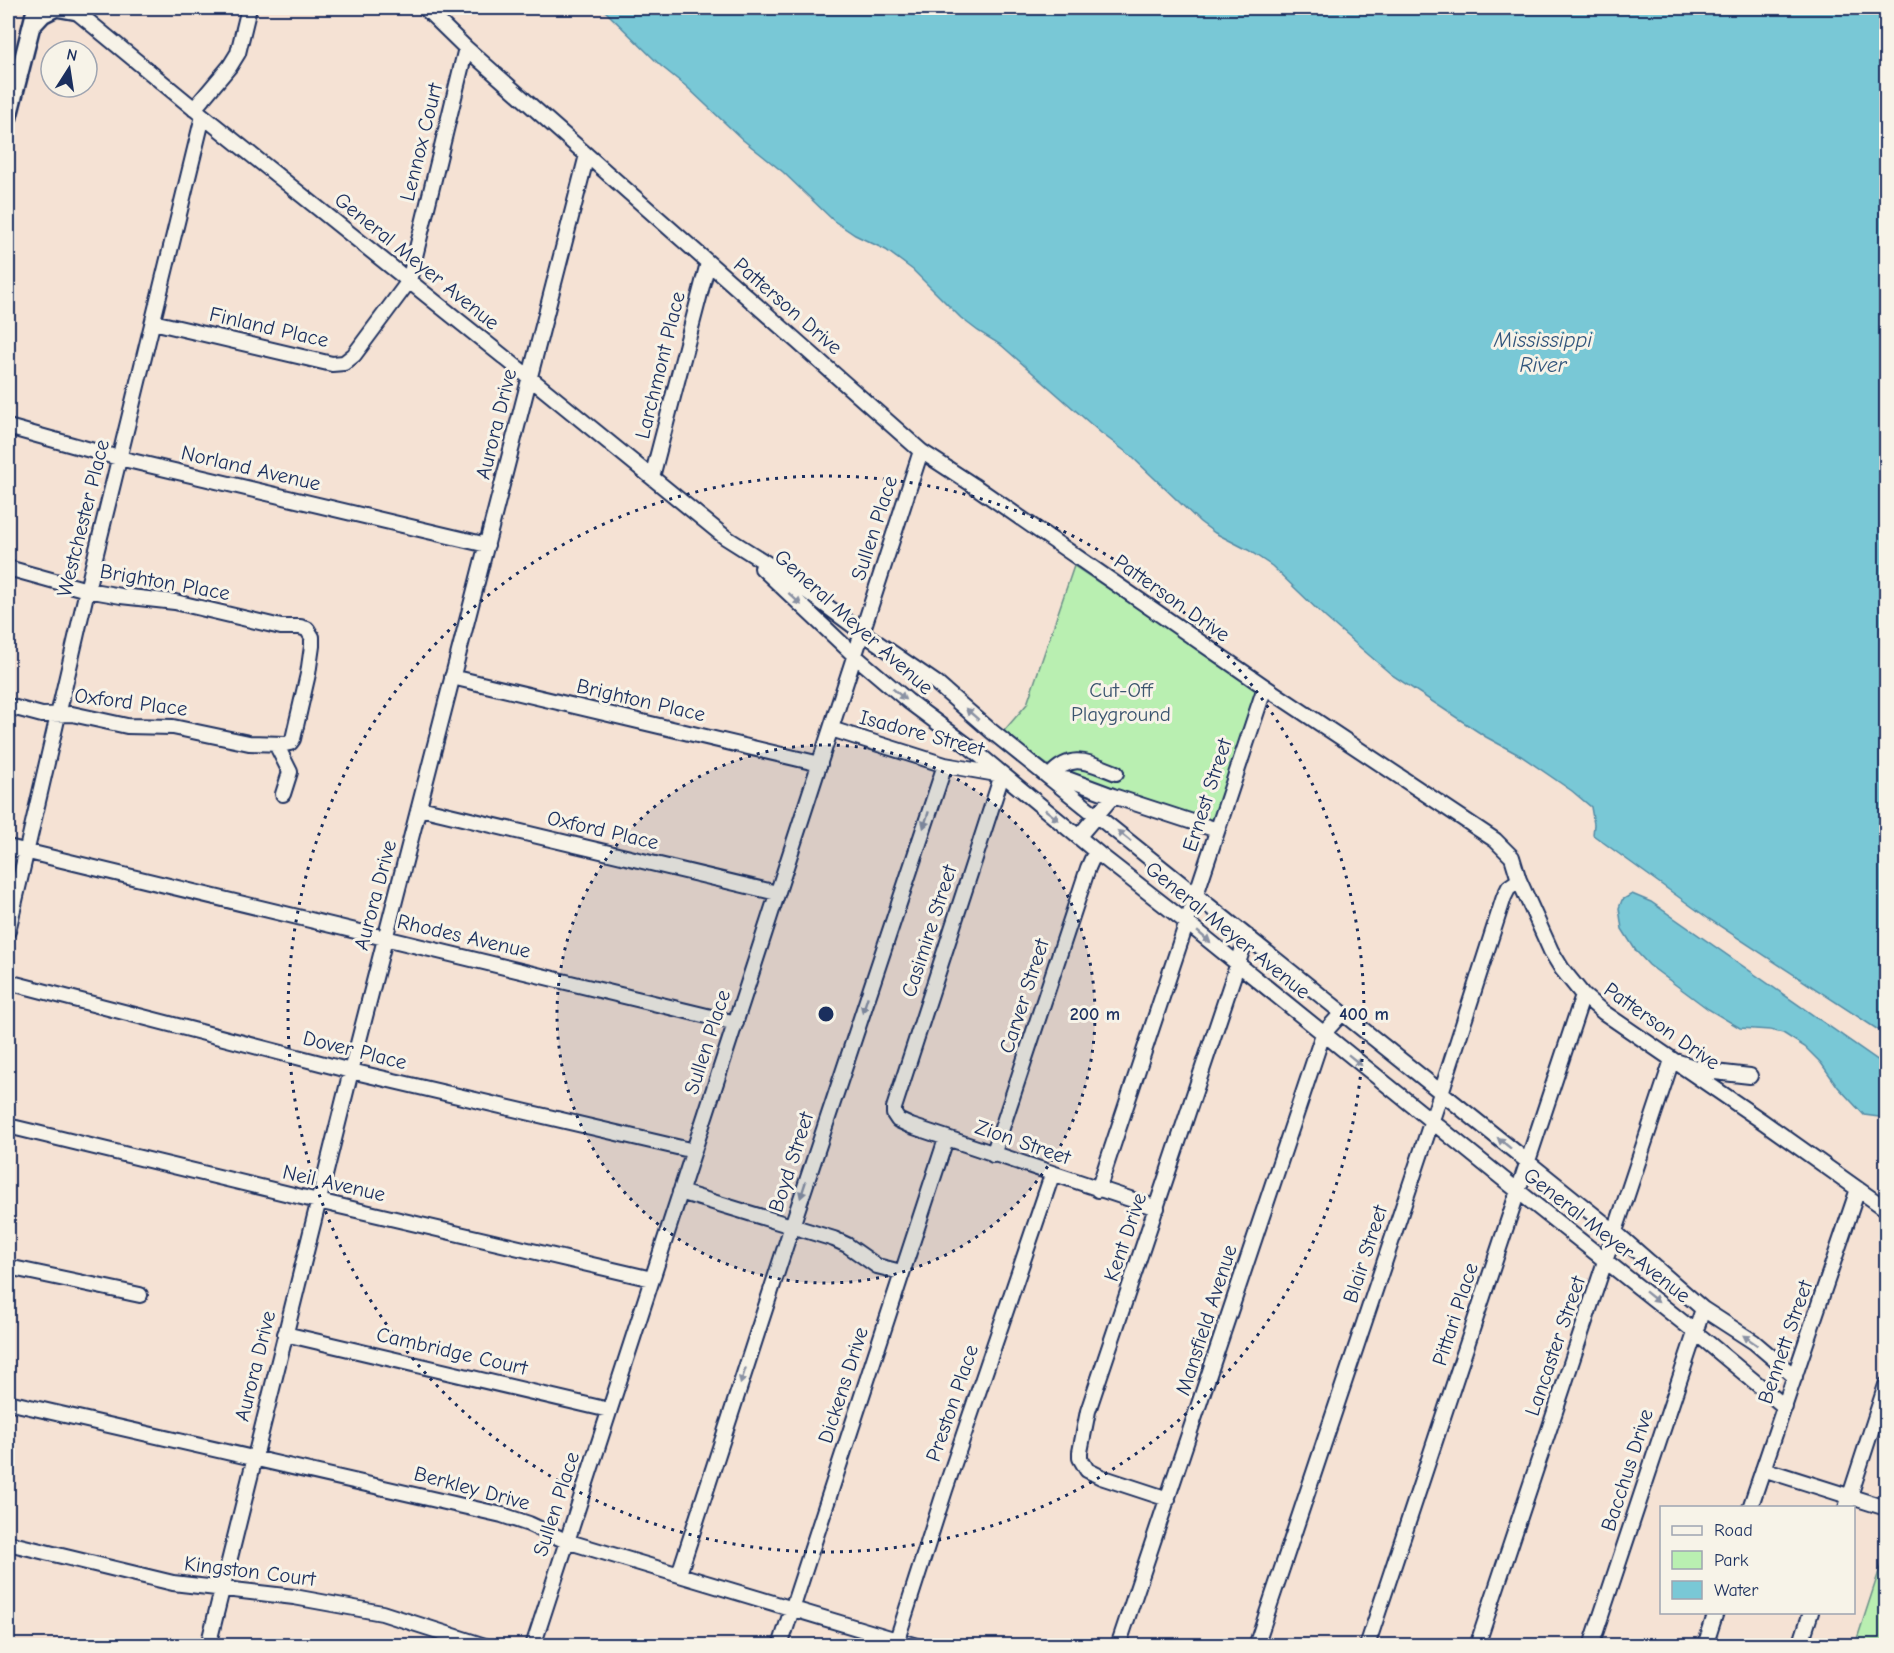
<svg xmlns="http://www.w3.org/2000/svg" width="1894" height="1653" font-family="'Comic Neue',sans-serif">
	<rect width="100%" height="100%" fill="#f5e2d4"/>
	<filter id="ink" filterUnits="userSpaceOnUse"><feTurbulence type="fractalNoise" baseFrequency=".0167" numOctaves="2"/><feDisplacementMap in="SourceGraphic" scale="12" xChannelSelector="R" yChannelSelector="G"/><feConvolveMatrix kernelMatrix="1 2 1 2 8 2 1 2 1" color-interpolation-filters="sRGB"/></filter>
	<g filter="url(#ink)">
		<path fill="#b9efb1" stroke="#6a8f88" stroke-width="1.5" d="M1074,566L1260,690L1215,826L1060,774L1003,732L1027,704Z
			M1886,1550V1645H1855Z"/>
		<path fill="#79c8d6" stroke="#538ba6" stroke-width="1.5" d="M602,8H1886V1035L1709,919L1593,835L1594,824L1591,807L1572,791L1521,756L1486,737L1392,675L1326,618L1272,566L1248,550L1215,533L1200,522L1130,455L1101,433L1001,345L978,331L961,318L913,270L886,250L855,235L834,221L783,172L743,140L687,87L661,66Z
			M1632,894L1651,902L1886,1066V1118L1864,1115L1838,1087L1821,1063L1805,1047L1783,1033L1770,1030L1740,1028L1708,1009L1649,965L1636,951L1622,929L1619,908L1622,900Z"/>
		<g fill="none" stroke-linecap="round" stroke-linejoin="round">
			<g stroke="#1b2f5e" stroke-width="18">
				<path id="minor" d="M72,8L203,116L530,378L725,537L782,573L863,633L936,683L990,730L1615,1232L1703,1309L1754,1342L1795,1377
					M425,8L466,48L921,451L973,485L1265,687L1495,840L1512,857L1519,880L1551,951L1562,969L1583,995L1603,1012L1762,1121L1886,1209
					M194,109L230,66L238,53L249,8
					M153,322L332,364L344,363L354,355L409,281L466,48
					M8,427L119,458L487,545
					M652,477L708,263
					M8,568L87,590L121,596L175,602L281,627H300L307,629L312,637V646L308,674L293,739L290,743L285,744L249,743L173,727L127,726L72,714L42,715L8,706
					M762,568L855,656L908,701L971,748L1099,854L1186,922L1518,1191L1695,1332L1785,1407
					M452,677L820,764
					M831,729L945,765L1002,775L894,1108V1114L898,1120L911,1126L1157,1208
					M276,744L290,772L283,794
					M1049,777C1072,751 1089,763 1116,773
					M1051,777L1070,780L1113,796L1217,830
					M420,808L777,893
					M1079,836L1113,796
					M8,847L736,1023
					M8,931L87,590L203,116
					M8,982L351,1071L694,1151
					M8,1126L318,1201L652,1279
					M993,1155L1088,868L1092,859L1099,854
					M1098,1190L1265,687
					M680,1192L834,1239L847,1245L877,1266L901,1272
					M8,1267L140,1295
					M285,1334L609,1410
					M8,1402L502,1515L529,1524L566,1541L917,1646
					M1763,1469L1886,1508
					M1168,1499L1101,1477L1087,1470L1080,1458V1452L1088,1411L1247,936
					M1750,1508L1858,1189
					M1846,1508L1886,1385
					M8,1543L173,1583L294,1597L382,1613L485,1646
					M679,1574L792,1226L945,765
					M208,1646L351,1071L587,155
					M533,1646L921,451
					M780,1646L946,1139
					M895,1646L945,1490L1052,1175
					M1118,1646L1323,1034L1342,1013
					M1256,1646L1441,1093L1504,897L1509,887L1519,880
					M1367,1646L1583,995
					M1477,1646L1672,1060L1706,1071L1750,1076
					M1591,1646L1703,1309
					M1705,1646L1716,1612
					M1800,1646L1811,1612"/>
			</g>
			<g stroke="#1b2f5e" stroke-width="21">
				<path id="major" d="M59,8L76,11
					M31,27L43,14L55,8
					M8,118L36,8"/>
			</g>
			<use href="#minor" stroke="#f7f3e8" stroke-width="14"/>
			<use href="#major" stroke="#f7f3e8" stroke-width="16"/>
		</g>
		<defs><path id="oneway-solid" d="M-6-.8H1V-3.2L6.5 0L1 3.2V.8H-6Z" transform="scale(1.5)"/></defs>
		<g fill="#8991a3">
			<use href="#oneway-solid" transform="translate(795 599) rotate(43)"/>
			<use href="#oneway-solid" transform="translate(899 694) rotate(41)"/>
			<use href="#oneway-solid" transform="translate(972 714) rotate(-139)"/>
			<use href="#oneway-solid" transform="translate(1052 815) rotate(38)"/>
			<use href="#oneway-solid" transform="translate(926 820) rotate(108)"/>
			<use href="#oneway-solid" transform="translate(1124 836) rotate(-141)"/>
			<use href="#oneway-solid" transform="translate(1204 937) rotate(40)"/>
			<use href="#oneway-solid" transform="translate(865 1005) rotate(108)"/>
			<use href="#oneway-solid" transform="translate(1355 1060) rotate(39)"/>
			<use href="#oneway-solid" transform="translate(1504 1143) rotate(-141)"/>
			<use href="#oneway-solid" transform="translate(803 1190) rotate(108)"/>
			<use href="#oneway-solid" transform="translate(1652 1297) rotate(39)"/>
			<use href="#oneway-solid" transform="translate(1750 1340) rotate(-145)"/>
			<use href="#oneway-solid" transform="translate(743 1376) rotate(108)"/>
		</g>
	</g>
	<circle cx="826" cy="1014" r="269" fill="#1b2f5e" fill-opacity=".12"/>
	<g fill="none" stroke="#1b2f5e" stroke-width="3" stroke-dasharray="3 6">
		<circle cx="826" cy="1014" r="269"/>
		<circle cx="826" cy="1014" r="538"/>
	</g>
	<g text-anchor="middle" stroke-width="6" stroke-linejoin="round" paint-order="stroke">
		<g font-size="21" fill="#1b2f5e" stroke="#f7f3e8">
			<text transform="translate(421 142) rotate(-76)" y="7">Lennox Court</text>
			<text transform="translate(417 261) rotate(39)" y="7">General Meyer Avenue</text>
			<text transform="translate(788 306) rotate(41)" y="7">Patterson Drive</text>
			<text transform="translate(269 327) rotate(13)" y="7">Finland Place</text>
			<text transform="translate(660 365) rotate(-76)" y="7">Larchmont Place</text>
			<text transform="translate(496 424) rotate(-76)" y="7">Aurora Drive</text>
			<text transform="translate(251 468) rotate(13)" y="7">Norland Avenue</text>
			<text transform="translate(83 518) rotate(-76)" y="7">Westchester Place</text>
			<text transform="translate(874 528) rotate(-72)" y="7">Sullen Place</text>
			<text transform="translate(165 582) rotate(10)" y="7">Brighton Place</text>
			<text transform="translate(1172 598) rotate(35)" y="7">Patterson Drive</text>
			<text transform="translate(854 622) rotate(42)" y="7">General Meyer Avenue</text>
			<text transform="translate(641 700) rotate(13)" y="7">Brighton Place</text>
			<text transform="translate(131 702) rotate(7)" y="7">Oxford Place</text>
			<text transform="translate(922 733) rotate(15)" y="7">Isadore Street</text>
			<text transform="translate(1207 795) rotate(-72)" y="7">Ernest Street</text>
			<text transform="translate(603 830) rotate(13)" y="7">Oxford Place</text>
			<text transform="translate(375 895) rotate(-75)" y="7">Aurora Drive</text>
			<text transform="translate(1228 930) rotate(39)" y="7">General Meyer Avenue</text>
			<text transform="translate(929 931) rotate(-72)" y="7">Casimire Street</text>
			<text transform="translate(464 936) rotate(13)" y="7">Rhodes Avenue</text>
			<text transform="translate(1024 996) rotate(-72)" y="7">Carver Street</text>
			<text transform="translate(1662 1026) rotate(35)" y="7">Patterson Drive</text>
			<text transform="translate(707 1042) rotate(-72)" y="7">Sullen Place</text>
			<text transform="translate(355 1050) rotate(14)" y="7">Dover Place</text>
			<text transform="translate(1023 1142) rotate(19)" y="7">Zion Street</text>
			<text transform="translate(791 1162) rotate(-72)" y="7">Boyd Street</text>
			<text transform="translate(334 1183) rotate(13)" y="7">Neil Avenue</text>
			<text transform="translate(1607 1235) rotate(38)" y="7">General Meyer Avenue</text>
			<text transform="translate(1125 1237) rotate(-71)" y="7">Kent Drive</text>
			<text transform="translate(1365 1254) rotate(-72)" y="7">Blair Street</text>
			<text transform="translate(1455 1314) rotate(-72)" y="7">Pittari Place</text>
			<text transform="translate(1206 1320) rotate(-72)" y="7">Mansfield Avenue</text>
			<text transform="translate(1785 1342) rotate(-71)" y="7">Bennett Street</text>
			<text transform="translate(1555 1346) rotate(-71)" y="7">Lancaster Street</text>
			<text transform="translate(452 1351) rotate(13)" y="7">Cambridge Court</text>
			<text transform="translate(255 1366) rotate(-76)" y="7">Aurora Drive</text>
			<text transform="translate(843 1385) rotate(-72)" y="7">Dickens Drive</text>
			<text transform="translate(952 1403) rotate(-71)" y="7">Preston Place</text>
			<text transform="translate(1627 1470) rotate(-72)" y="7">Bacchus Drive</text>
			<text transform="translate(472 1488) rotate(15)" y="7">Berkley Drive</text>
			<text transform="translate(556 1504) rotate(-72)" y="7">Sullen Place</text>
			<text transform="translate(250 1571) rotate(7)" y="7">Kingston Court</text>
		</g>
		<g font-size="21" fill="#3b556f" stroke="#f7f3e8">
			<text x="1121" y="697">Cut-Off<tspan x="1121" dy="24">Playground</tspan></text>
		</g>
		<g font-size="22" font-style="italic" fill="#32557c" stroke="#f7f3e8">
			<text x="1543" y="347">Mississippi<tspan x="1543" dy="25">River</tspan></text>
		</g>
	</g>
	<circle cx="826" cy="1014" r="9" fill="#1b2f5e" stroke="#f7f3e8" stroke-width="3"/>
	<g font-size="18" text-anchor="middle" font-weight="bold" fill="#1b2f5e" stroke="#f7f3e8" stroke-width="6" stroke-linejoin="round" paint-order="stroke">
		<text x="1095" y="1020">200 m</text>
		<text x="1364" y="1020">400 m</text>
	</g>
	<rect width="1894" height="1653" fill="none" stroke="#f7f3e8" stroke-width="30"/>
	<rect x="15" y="15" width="1864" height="1623" fill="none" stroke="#1b2f5e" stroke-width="2" filter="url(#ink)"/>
	<rect x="1660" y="1506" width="195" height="108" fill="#f7f3e8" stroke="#9fa5b1" stroke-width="1.5"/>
	<rect x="1672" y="1526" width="30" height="9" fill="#f7f3e8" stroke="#9fa5b1" stroke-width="1.5"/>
	<text x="1714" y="1536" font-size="18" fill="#1b2f5e">Road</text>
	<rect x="1672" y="1551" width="30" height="18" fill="#b9efb1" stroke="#9fa5b1" stroke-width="1.5"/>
	<text x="1714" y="1566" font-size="18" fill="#1b2f5e">Park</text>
	<rect x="1672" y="1581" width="30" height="18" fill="#79c8d6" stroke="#9fa5b1" stroke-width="1.5"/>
	<text x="1714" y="1596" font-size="18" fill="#1b2f5e">Water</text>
	<g transform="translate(69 69) rotate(12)"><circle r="28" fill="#f7f3e8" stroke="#9fa5b1" stroke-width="1.5"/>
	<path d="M0-4.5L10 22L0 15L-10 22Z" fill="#1b2f5e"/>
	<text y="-9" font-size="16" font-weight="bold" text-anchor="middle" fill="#1b2f5e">N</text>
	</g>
</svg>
